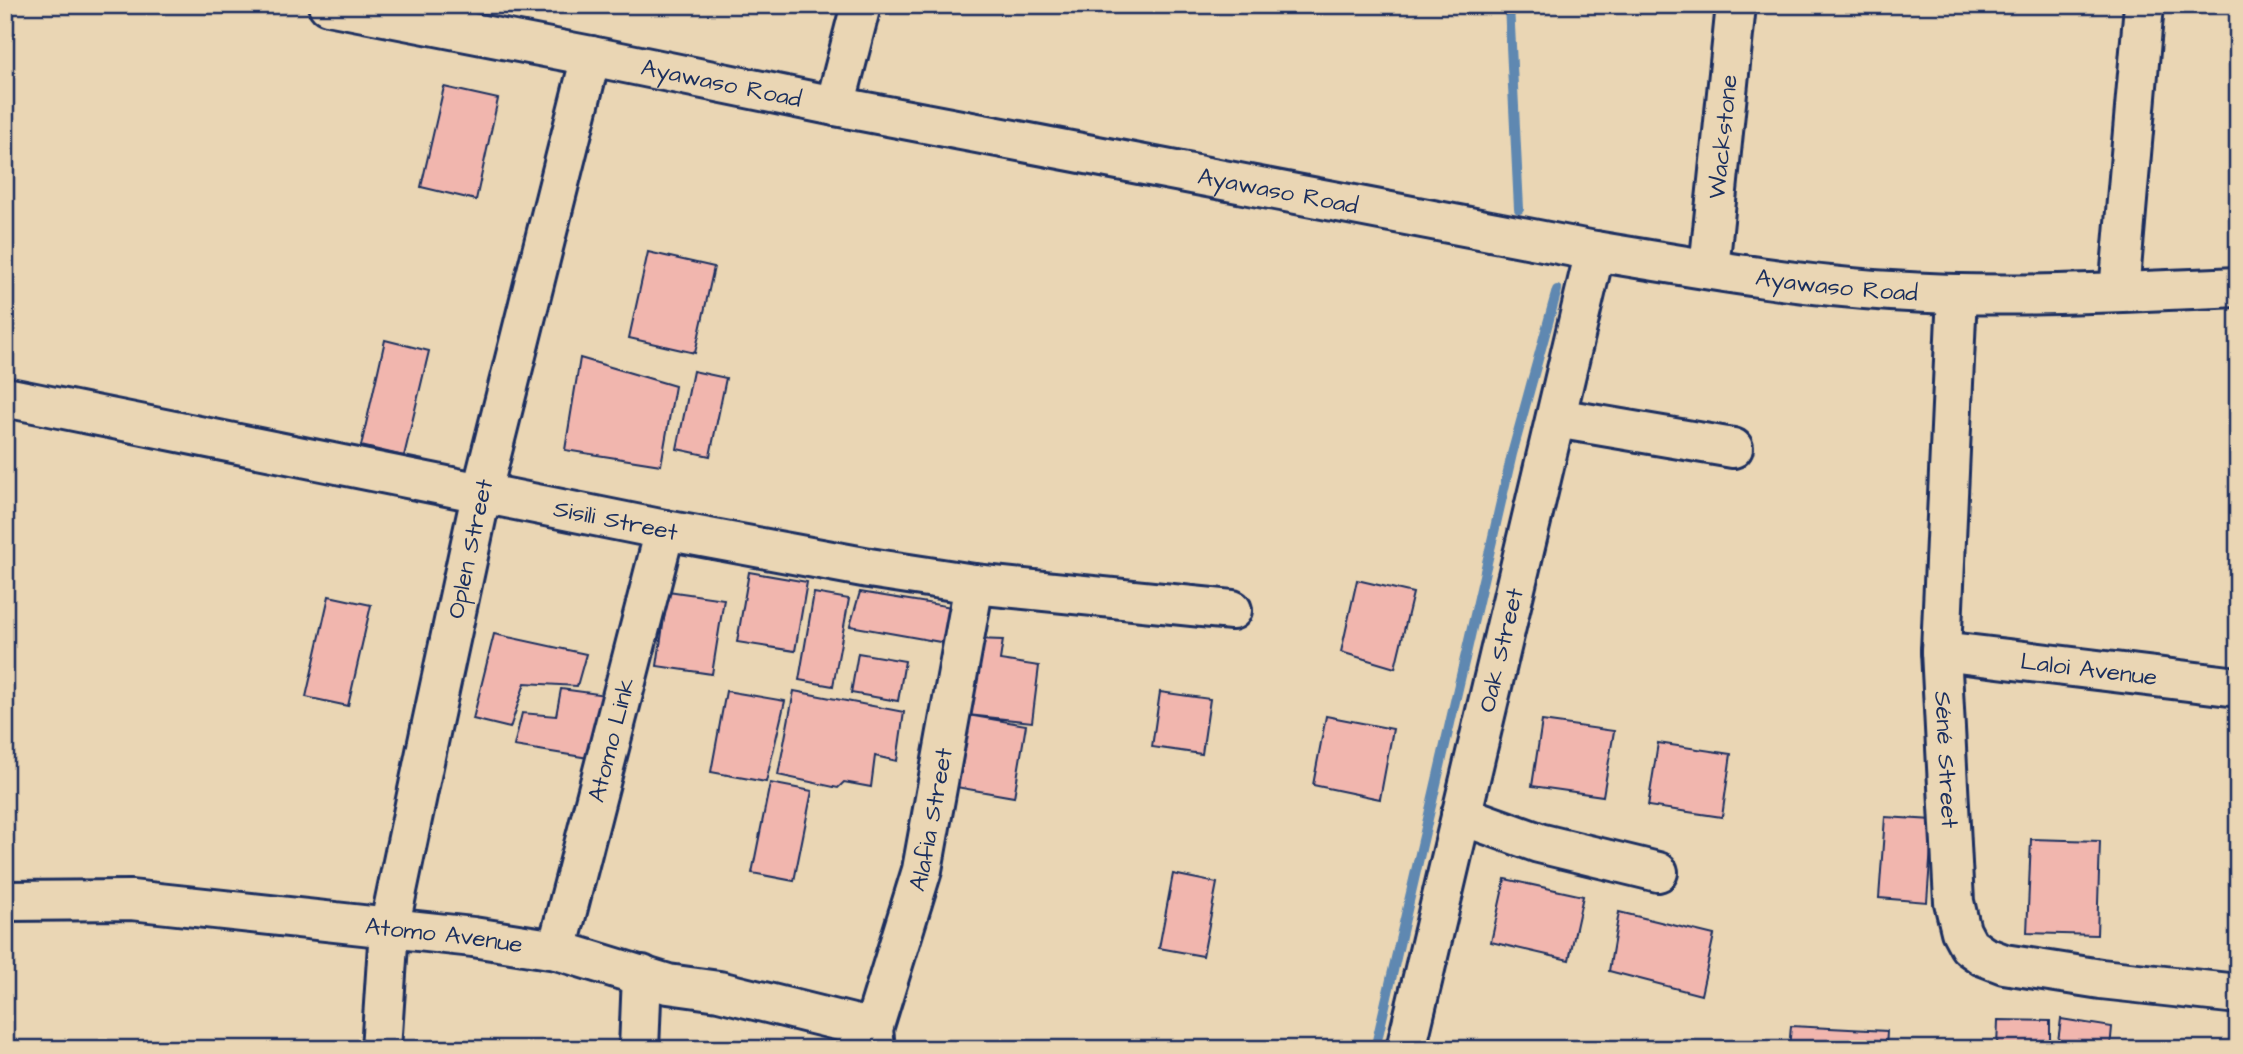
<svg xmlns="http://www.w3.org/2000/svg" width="2243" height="1054" font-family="'Architects Daughter',sans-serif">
	<rect width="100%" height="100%" fill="#ead6b4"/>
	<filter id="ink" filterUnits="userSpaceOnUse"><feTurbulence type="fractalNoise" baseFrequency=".0143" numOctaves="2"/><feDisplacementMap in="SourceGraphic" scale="14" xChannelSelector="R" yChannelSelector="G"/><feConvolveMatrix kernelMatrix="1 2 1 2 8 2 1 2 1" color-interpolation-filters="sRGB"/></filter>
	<g filter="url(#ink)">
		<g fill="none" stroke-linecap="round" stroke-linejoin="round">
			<path stroke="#5e88b1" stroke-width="10" d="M1509,5L1519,209
				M1375,1049L1512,454L1557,290"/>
		</g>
		<path fill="#f1b6ae" stroke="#1b2f5e" stroke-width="2" d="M444,87L498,99L476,200L421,187Z
			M648,252L714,267L695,353L629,338Z
			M385,340L429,351L404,456L361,446Z
			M580,358L675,386L661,465L565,450Z
			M693,371L726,378L710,456L677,449Z
			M749,572L807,582L795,651L737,642Z
			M1357,580L1413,593L1395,668L1341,652Z
			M668,591L724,599L712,674L657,666Z
			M860,592L952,607L946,643L850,626Z
			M814,593L849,599L833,686L799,680Z
			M329,596L371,605L348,706L306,697Z
			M494,634L586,654L577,686L525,683L510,728L473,719Z
			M976,639L1003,640L1000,660L1039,666L1032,722L968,715Z
			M858,653L905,661L898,701L851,693Z
			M561,689L606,695L595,759L514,746L522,713L556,716Z
			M726,691L785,701L766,782L711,772Z
			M794,691L904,712L897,761L875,756L871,787L844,782L838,788L778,775Z
			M1160,692L1210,699L1202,754L1152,747Z
			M968,715L1026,725L1014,797L956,787Z
			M1326,716L1393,729L1380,799L1313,785Z
			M1542,721L1614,731L1603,796L1532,786Z
			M1658,743L1731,754L1722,817L1648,806Z
			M770,783L812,791L794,881L752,873Z
			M1885,817L1933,820L1927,902L1879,898Z
			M2031,839L2100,841L2097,935L2027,933Z
			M1173,874L1217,883L1203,956L1159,948Z
			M1505,879L1583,896L1569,960L1491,942Z
			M1619,912L1714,935L1701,995L1609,971Z
			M2061,1019L2112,1027L2110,1049H2057Z
			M1998,1020L2050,1021V1049H1997Z
			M1791,1026L1887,1031L1886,1049H1789Z
			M1588,1042L1617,1049H1587Z"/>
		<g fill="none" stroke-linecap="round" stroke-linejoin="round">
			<g stroke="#1b2f5e" stroke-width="44">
				<g id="minor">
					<path id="s1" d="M328,5L591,56L835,106L1595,251C1693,267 1792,285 1891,291C2006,299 2123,292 2238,287"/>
					<path d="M835,106L861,5"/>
					<path id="s2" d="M1709,269L1736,5"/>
					<path d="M2119,292L2144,5"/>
					<path id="s3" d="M1957,294L1941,651L1954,902L1961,931L1969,946L1983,956L2004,964L2101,979L2238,994"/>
					<path id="s4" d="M5,397L665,530L869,568L974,584L1232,610"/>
					<path d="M1556,418L1733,448"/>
					<path id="s5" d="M1941,651L2238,687"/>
					<path d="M1461,815L1539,843L1658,872"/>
					<path id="s6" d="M5,901L131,900L473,937L557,950L668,984L719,991L873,1029"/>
					<path id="s7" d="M557,950L665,530"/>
					<path id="s8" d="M381,1049L389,929L431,728L482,491L591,56"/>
					<path d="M639,1049L642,975"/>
					<path id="s9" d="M875,1049L873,1029L922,870L974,584"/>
					<path id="s10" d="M1406,1049L1595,251"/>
				</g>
			</g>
			<use href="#minor" stroke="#ead6b4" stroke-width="38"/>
		</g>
	</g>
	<g text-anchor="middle" stroke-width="7" stroke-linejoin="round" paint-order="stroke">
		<g font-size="24" fill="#1b2f5e" stroke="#ead6b4">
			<text dy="8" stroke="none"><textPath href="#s1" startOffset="401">Ayawaso Road</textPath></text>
			<text dy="8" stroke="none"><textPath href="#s2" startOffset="133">Wackstone</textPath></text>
			<text dy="8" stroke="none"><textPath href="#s1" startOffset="968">Ayawaso Road</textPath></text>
			<text dy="8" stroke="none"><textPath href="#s1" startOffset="1535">Ayawaso Road</textPath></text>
			<text dy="8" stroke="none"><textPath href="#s4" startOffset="623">Sisili Street</textPath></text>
			<text dy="8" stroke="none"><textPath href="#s8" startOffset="509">Oplen Street</textPath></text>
			<text dy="8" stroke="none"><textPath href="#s10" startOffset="410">Oak Street</textPath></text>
			<text dy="8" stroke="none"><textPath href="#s5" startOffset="149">Laloi Avenue</textPath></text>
			<text dy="8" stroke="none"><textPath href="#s7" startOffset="217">Atomo Link</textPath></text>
			<text dy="8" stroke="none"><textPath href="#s3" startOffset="466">Séné Street</textPath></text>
			<text dy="8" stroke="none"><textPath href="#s9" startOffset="238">Alafia Street</textPath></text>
			<text dy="8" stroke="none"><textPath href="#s6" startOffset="441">Atomo Avenue</textPath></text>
		</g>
	</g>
	<rect width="2243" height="1054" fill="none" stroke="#ead6b4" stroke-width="28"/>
	<rect x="14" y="14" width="2215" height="1026" fill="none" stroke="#1b2f5e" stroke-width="2.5" filter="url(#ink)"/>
</svg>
